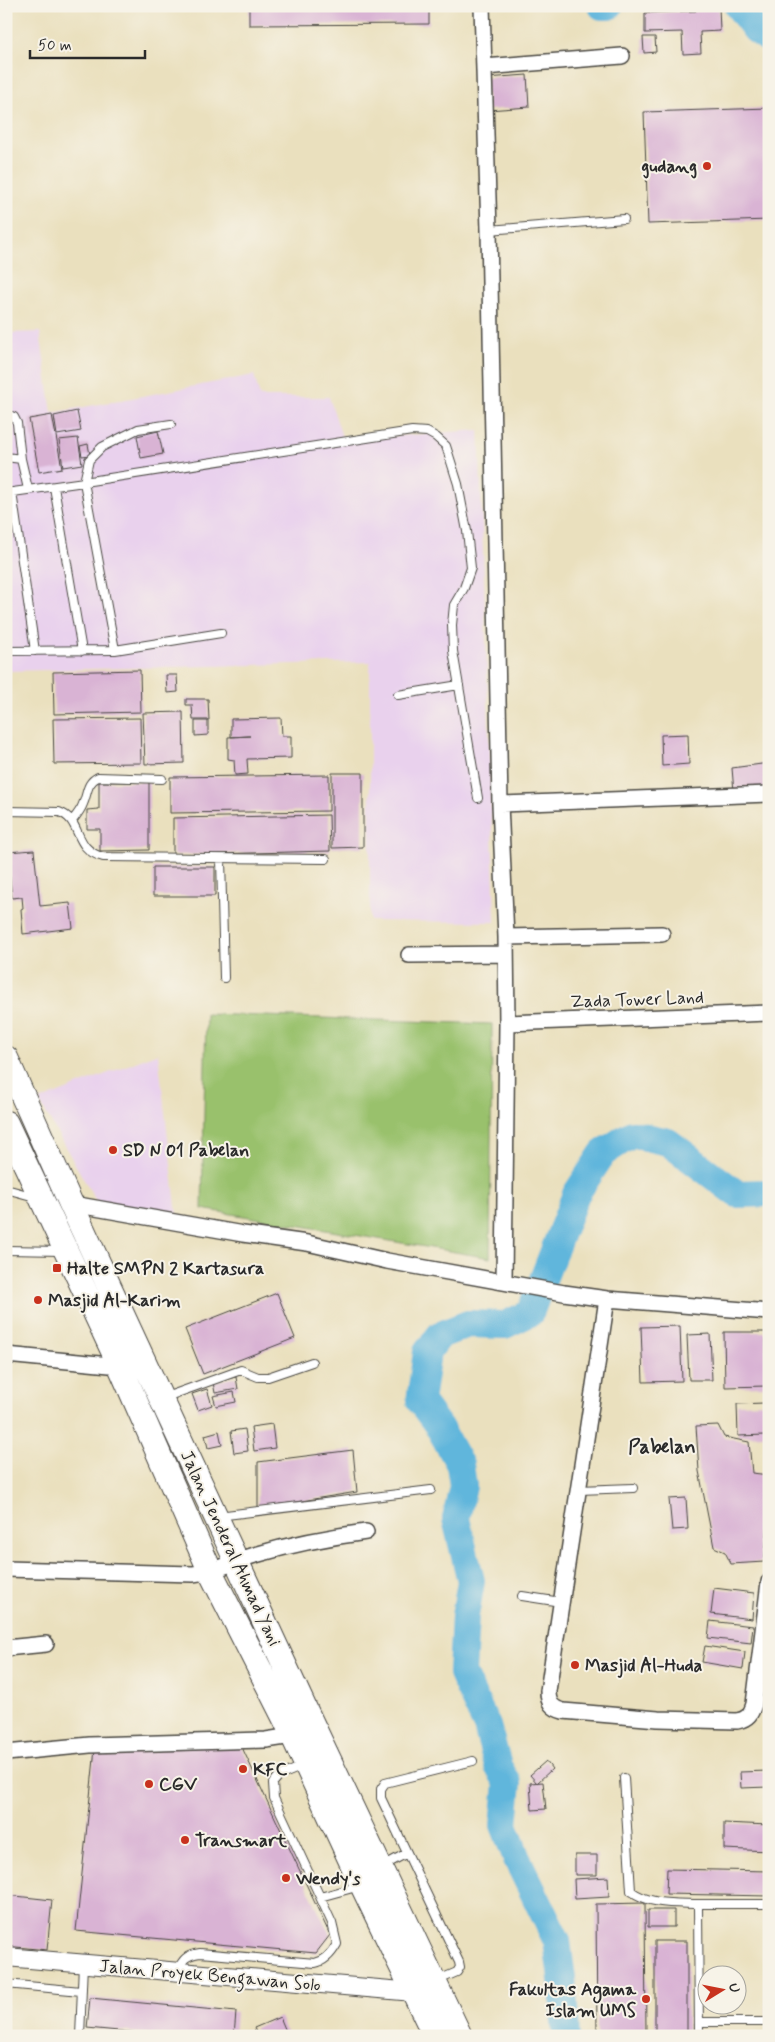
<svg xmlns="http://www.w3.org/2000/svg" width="775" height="2042" font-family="Mynerve,sans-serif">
	<rect width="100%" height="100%" fill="#f7f3e8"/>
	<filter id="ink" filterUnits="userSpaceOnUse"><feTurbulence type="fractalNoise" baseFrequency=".02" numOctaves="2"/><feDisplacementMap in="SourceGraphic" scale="10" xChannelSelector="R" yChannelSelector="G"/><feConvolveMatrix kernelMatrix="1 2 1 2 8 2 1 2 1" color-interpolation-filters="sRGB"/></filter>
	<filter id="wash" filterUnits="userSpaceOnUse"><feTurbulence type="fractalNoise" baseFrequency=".0096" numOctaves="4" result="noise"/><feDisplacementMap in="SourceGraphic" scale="20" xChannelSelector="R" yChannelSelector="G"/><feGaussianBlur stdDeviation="1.12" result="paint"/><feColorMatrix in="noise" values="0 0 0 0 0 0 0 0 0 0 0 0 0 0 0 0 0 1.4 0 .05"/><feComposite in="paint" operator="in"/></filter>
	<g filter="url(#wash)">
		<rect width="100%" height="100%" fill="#eae0be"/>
		<path fill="#e9d1ed" d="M40,332L52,413L254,375L260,397H329L343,440L479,430L495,922L370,921V662L6,671V333Z
			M158,1053L177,1215L99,1206L39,1101Z"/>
		<path fill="#99c16c" stroke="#62764c" d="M206,1014L492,1024L490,1258L202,1209Z"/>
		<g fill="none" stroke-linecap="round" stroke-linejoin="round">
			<path stroke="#60b6dc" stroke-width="28" d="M602,6H609
				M738,6L756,30L769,39
				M566,2036L562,1979L557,1941L517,1859L504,1825L508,1783L498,1766L487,1726L462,1673L465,1616L471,1581L456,1519L463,1486L460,1465L439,1427L420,1401L427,1352L440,1335L468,1324L505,1325L530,1313L576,1194L603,1153L632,1134L668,1142L737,1194L769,1193"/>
		</g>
		<g id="blocks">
			<path fill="#d9b3d4" d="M249,6H429V24L249,25Z
				M695,6H719L720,31L700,32L701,53L683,54L682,32L645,33V13L696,11Z
				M643,37H655L656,52L644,53Z
				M527,75L529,107L488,110L486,78Z
				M769,108V220L648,224L644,112Z
				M77,411L81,431L57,435L54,416Z
				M52,415L62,468L39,472L29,419Z
				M158,431L163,454L141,458L137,436Z
				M78,438L82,464L63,467L59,440Z
				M88,444L90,455L82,456L80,446Z
				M140,670L141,712L54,714L53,672Z
				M166,675H177L178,692L167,693Z
				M186,699H208L209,720H193L192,705H186Z
				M183,712L184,763L145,764L143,713Z
				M140,718L141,763L54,764L53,719Z
				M281,718L282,736H291V758L247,759L248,774L235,775L234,760L228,759V737L250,736L231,737V719Z
				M195,721H208V735L195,736Z
				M688,734L689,764L662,766L661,735Z
				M769,763V789L734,792L732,768Z
				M332,773H363V847L332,848Z
				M329,775V811L170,813V777Z
				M99,782H149V850L100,851V829H87V810L99,809Z
				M329,815L330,851L173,855V818Z
				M34,850L40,906L70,903L73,928L23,934L21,909L23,908L22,897L12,898L7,852Z
				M153,867H215V896H153Z
				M277,1293L295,1338L203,1374L185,1329Z
				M680,1326L682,1381L643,1382L641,1327Z
				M724,1332H766L767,1386L725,1387Z
				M710,1334L712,1380H689L687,1335Z
				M236,1377L238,1389L215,1393L213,1382Z
				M207,1389L212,1405L198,1410L192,1394Z
				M234,1392L236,1402L216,1406L213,1396Z
				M764,1403L765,1435L738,1436L737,1404Z
				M272,1424L275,1448L254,1451L251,1427Z
				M718,1425L724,1437L749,1442L752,1473L769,1475V1514L764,1562L731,1564L725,1552L714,1547L699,1471L696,1426Z
				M245,1429L248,1451L234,1453L231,1431Z
				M219,1431L222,1445L208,1448L205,1435Z
				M353,1450L357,1492L258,1508V1462Z
				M686,1498L688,1529L672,1530L669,1499Z
				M714,1588L754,1593L752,1619L711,1614Z
				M710,1621L753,1626L751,1643L708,1638Z
				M705,1646L745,1652L743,1669L702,1662Z
				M239,1741L330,1935L316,1953L76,1931L95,1749Z
				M546,1761L552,1769L537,1783L530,1775Z
				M767,1771L768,1787L741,1788L740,1772Z
				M543,1782L546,1809L532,1810L530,1783Z
				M724,1823L769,1825V1851L724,1849Z
				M575,1855H597V1875H575Z
				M667,1869L769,1871V1896L666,1894Z
				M608,1877L609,1897L575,1899L574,1879Z
				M6,1895L52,1900L47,1950L6,1946Z
				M645,1903L646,2036H597L596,1904Z
				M648,1910H674V1927H648Z
				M655,1941H687V2036H655Z
				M767,1956H769V2011H766Z
				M90,1998L236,2012L234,2036H172L87,2028Z
				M280,2017L288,2036H258L254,2028Z"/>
		</g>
	</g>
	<g filter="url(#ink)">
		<use href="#blocks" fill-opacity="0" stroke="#484641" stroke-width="1"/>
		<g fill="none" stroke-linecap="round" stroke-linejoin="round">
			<g stroke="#484641" stroke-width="10">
				<path id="service" d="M489,230L624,219
					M6,414L14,417L17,423L21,459L28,489
					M6,457L21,459
					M54,487L82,651
					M12,492L35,651
					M6,493L84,482L89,460L102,447L138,429L171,424
					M115,650L84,482L412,431L427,432L436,437L446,446L458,484L467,531L471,568L464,588L454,605L452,625L453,651L478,798
					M6,651L115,650L221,633
					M398,695L459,685
					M6,811L59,812C83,820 72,849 103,857L326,859
					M72,821C76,816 81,810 83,804C88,793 86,783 98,777L162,779
					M221,859L224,978
					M6,1189L35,1197
					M6,1250L62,1251
					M163,1398L241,1370L258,1377H268L312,1362
					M579,1490L633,1488
					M218,1516L431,1490
					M522,1596L561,1602
					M303,1766L279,1776L273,1783L274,1798L320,1897L360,1886
					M624,1778L631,1891C650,1905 675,1903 698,1904L699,2036
					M383,1866L407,1853
					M698,1904H769
					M177,1971C183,1959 186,1955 200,1953L315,1963C326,1961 332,1953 337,1944L332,1923L320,1897
					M436,1981L457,1972L460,1967L459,1962L381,1798V1789L385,1783L473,1761
					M6,1984L81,1991
					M699,2022H769
					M80,2036L83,1964"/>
			</g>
			<g stroke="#484641" stroke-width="18">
				<path id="minor" d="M482,6L489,230L500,804L506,937L507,1023L504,1281
					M484,67L622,56
					M500,804L769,794
					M506,937L662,934
					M409,955L506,954
					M507,1023L769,1013
					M67,1203L243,1234L307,1243L387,1261L564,1293L607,1299L769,1312
					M607,1299L548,1691C548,1703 552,1708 563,1711L658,1719L737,1721C748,1719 751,1714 754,1704L769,1582
					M6,1355L120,1366
					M6,1569L193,1574C217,1572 233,1561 255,1555C292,1544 328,1537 366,1532
					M6,1648L46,1644
					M6,1753L90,1745L266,1740L292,1736"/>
			</g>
			<g stroke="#484641" stroke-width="20">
				<path id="tertiary" d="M6,1957L414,1992"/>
			</g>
			<g stroke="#484641" stroke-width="26">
				<path id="trunk" d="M6,1058L71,1204L305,1709L460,2036
					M6,1123L120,1366L211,1573L285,1719L362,1885L435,2036"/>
			</g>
			<use href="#service" stroke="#fff" stroke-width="8"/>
			<use href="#minor" stroke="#fff" stroke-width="15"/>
			<use href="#tertiary" stroke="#fff" stroke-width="18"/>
			<use href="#trunk" stroke="#fff" stroke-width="24"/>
		</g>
	</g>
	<g fill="#c8321e" stroke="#f7f3e8" stroke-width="2">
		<circle cx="707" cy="166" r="5"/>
		<circle cx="113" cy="1150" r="5"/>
		<rect x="52" y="1263" width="10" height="10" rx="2.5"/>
		<circle cx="38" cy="1300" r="5"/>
		<circle cx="575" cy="1665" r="5"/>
		<circle cx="243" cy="1769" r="5"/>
		<circle cx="149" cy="1784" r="5"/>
		<circle cx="185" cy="1840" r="5"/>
		<circle cx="286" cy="1878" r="5"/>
		<circle cx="646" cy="1999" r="5"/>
	</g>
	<g text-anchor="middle" stroke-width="4" stroke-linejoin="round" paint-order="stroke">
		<g font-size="18" font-weight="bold" fill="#2b2b2b" stroke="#f7f3e8" text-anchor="start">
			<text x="697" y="172" text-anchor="end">gudang</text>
			<text x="123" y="1156">SD N 01 Pabelan</text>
			<text x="67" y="1274">Halte SMPN 2 Kartasura</text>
			<text x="48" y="1306">Masjid Al-Karim</text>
			<text x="585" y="1671">Masjid Al-Huda</text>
			<text x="253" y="1775">KFC</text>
			<text x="159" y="1790">CGV</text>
			<text x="195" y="1846">Transmart</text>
			<text x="296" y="1884">Wendy's</text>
			<text x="636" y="1995" text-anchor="end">Fakultas Agama<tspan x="636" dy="21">Islam UMS</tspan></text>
		</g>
		<g font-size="18" fill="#2b2b2b" stroke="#f7f3e8">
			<text transform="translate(637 999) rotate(-2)" y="6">Zada Tower Land</text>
			<text transform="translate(231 1548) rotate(65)" y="6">Jalan Jenderal Ahmad Yani</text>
			<text transform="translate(210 1975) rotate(5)" y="6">Jalan Proyek Bengawan Solo</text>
		</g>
		<g font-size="20" font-weight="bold" fill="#2b2b2b" stroke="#f7f3e8">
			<text x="662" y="1453">Pabelan</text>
		</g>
	</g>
	<rect width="775" height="2042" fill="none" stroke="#f7f3e8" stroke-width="25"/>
	<g transform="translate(722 1990) rotate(80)"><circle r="24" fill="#f7f3e8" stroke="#a5a39c"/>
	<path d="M0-4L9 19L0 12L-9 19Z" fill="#c8321e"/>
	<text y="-8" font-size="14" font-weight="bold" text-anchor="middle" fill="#2b2b2b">U</text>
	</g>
	<path d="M30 50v8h115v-8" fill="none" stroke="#2b2b2b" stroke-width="2.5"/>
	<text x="38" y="50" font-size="15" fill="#2b2b2b" stroke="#f7f3e8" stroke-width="4" paint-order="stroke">50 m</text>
</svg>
